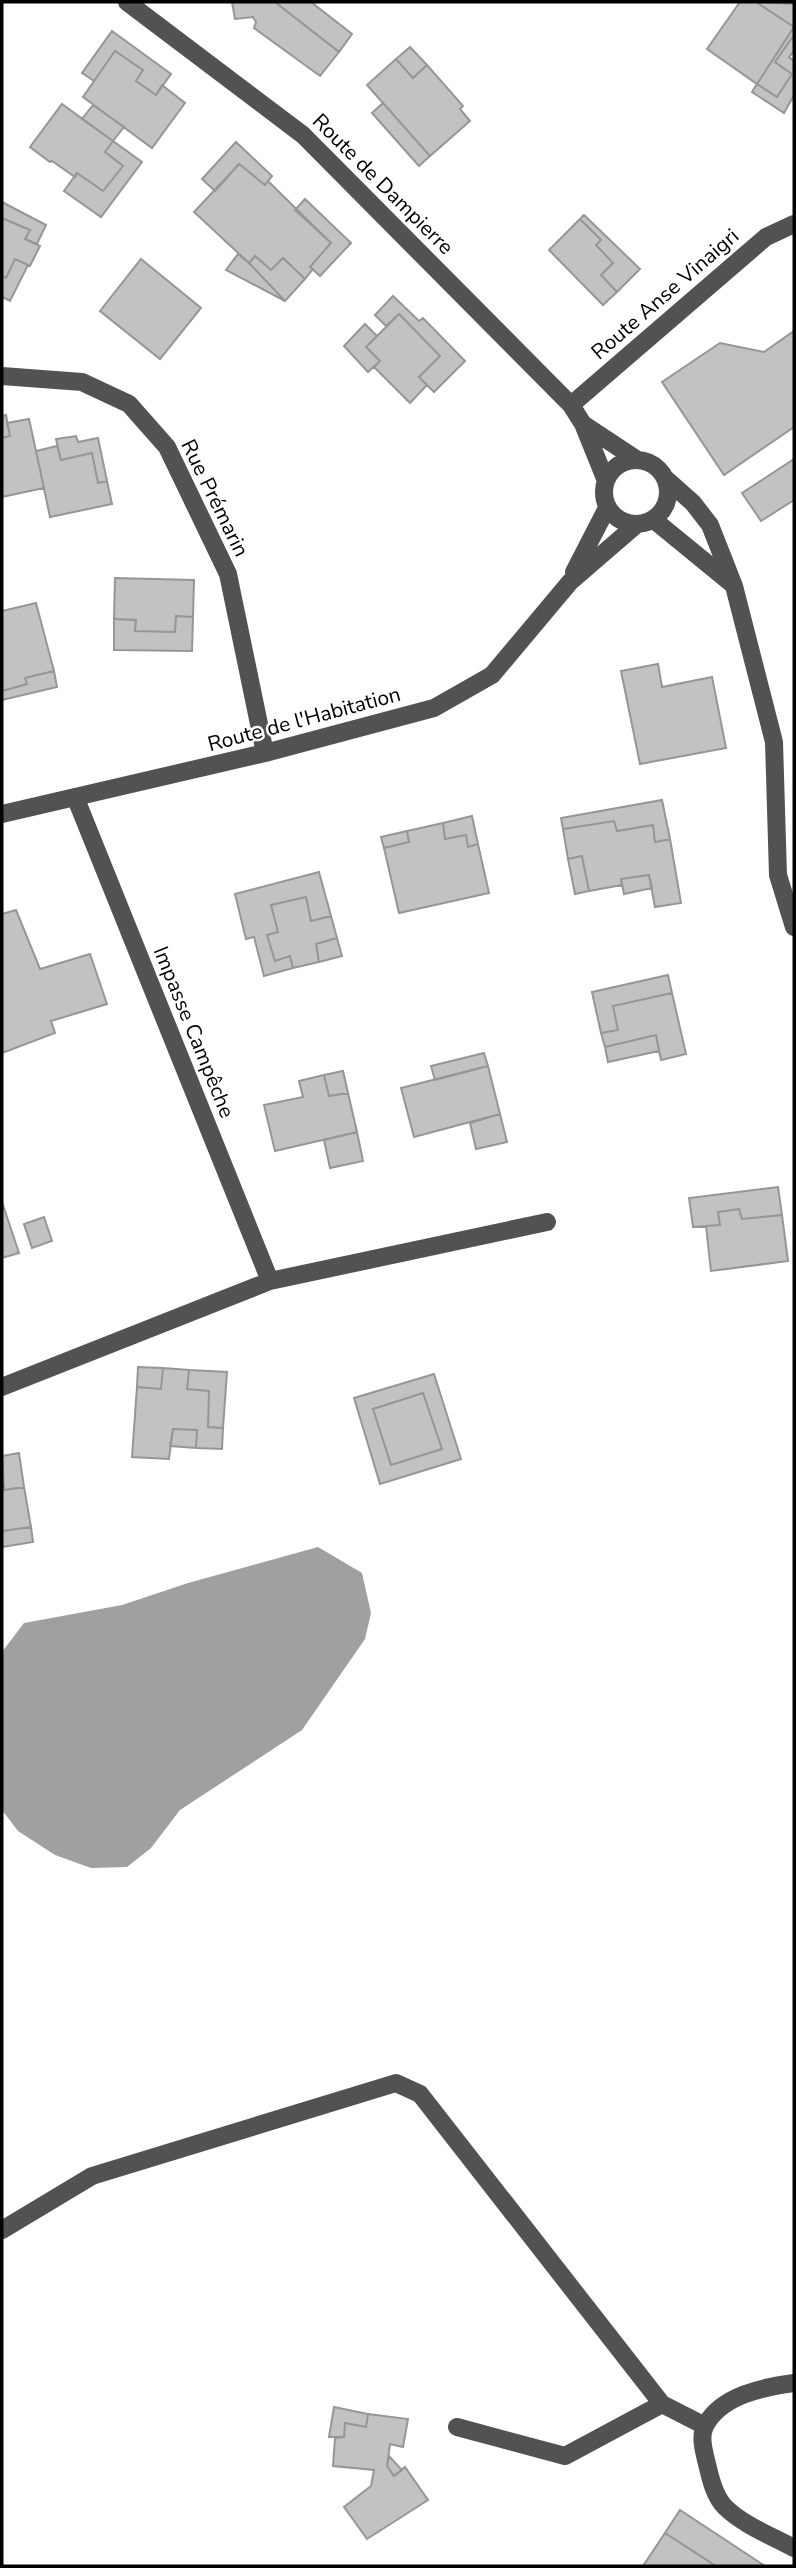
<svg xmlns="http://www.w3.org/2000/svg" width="796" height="2568" font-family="'Nunito Sans',sans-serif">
	<rect width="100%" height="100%" fill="#fff"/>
	<path fill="#a0a0a0" d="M318,1547L362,1573L371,1613L365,1639L302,1730L180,1810L151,1848L127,1867L91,1868L55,1855L18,1831L2,1810V1652L24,1623L122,1605L188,1583Z"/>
	<path fill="#c2c2c2" stroke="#969696" stroke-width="2" fill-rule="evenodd" d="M232,2H275L339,52L320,76L254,28L256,22L253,17L235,19Z
		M275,2H311L352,34L339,52Z
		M740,2H756L794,27L757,84L707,49Z
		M756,2L794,4V27Z
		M794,27V35L775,62L792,74L777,97L757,84Z
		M112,31L171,74L156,95L136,81L143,70L115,51L94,81L82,73Z
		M794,35V51L789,57L794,61V95L784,113L752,92L757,84L777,97L792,74L775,62Z
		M410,47L427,65L413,78L396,59Z
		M115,51L143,70L136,81L156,95L162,85L185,103L152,148L83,97Z
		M396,59L413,78L427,65L463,106L460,109L470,121L430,156L367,85Z
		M383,103L430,156L419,166L372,113Z
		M62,104L113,141L105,152L123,166L103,191L77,173L75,177L52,161L50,162L30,147Z
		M93,105L124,127L113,141L82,119Z
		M113,141L142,162L101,217L64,191L77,173L103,191L123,166L105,152Z
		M236,142L272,176L265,185L239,164L215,191L202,179Z
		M239,164L265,185L268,181L331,243L310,267L313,269L305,279L283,258L271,270L255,256L249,263L194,212Z
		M305,199L351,243L320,276L310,267L331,243L295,210Z
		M2,202L46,225L37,244L25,239L30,230L2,218Z
		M584,215L640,269L617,292L601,275L613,263L596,245L601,240L580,219Z
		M2,218L30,230L25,239L40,246L30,266L15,259L6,278L2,276Z
		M580,219L601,240L596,245L613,263L601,275L617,292L603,305L549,250Z
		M238,254L249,263L285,301L226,270Z
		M255,256L271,270L283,258L305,279L285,301L249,263Z
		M15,259L28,265L10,301L2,297V276L6,278Z
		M141,259L201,308L160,359L100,311Z
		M393,296L419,321L423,318L465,361L434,392L419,377L440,356L399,314L386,326L375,315Z
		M399,314L440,356L419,377L427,385L410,403L374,367L380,361L366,347Z
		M365,324L377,336L366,347L380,361L368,372L344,346Z
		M794,331V427L724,475L662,382L720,343L764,352Z
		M6,415L10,436L2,438V416Z
		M29,419L44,488L2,497V438L10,436L7,423Z
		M76,436L78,442L98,438L107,481L98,483L92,453L61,460L56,439Z
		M57,446L61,460L92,453L98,483L107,481L112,504L50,517L36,451Z
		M794,459V500L761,521L742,493Z
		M115,578L194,580L193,617L176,616L175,632L135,631L136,620L114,619Z
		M36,603L54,671L25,678L27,684L2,691V611Z
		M176,616L193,617L192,651L114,650V619L136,620L135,631L175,632Z
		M658,664L662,687L712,677L726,748L640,764L621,671Z
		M54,671L57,687L2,700V691L27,684L25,678Z
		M662,800L670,839L655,842L653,825L617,831L614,821L563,829L561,818Z
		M472,816L478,844L468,847L466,835L445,839L443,823Z
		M614,821L617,831L653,825L655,842L670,839L681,903L655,907L649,875L621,879L622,885L589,891L582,856L568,859L563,829Z
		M443,823L445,839L466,835L468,847L478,844L489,893L399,913L384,848L409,842L407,831Z
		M407,831L409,842L384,848L381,837Z
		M582,856L589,891L575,894L568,859Z
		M319,872L331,916L311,921L306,897L271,905L278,932L267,935L275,961L290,956L293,968L264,976L254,937L246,939L235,894Z
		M649,875L652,888L624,894L621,879Z
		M306,897L311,921L331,916L337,938L316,944L319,962L293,968L290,956L275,961L267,935L278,932L271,905Z
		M16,910L40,969L90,954L107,1004L51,1021L55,1033L2,1053V914Z
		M337,938L342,956L319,962L316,944Z
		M668,975L672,993L613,1006L618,1030L601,1033L592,992Z
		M672,993L686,1054L661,1060L656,1035L605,1047L601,1033L618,1030L613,1006Z
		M656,1035L659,1051L608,1062L605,1047Z
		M484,1053L488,1066L435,1080L431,1066Z
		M488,1066L500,1114L414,1137L401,1088Z
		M343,1071L348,1093L329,1096L324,1075Z
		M324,1075L329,1096L348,1093L357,1132L275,1151L264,1105L303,1097L299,1081Z
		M500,1114L507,1142L476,1149L470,1123Z
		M357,1132L363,1161L330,1168L324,1140Z
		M778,1187L782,1215L742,1219L739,1209L718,1212L720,1225L693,1227L689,1198Z
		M2,1202L19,1253L2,1258Z
		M739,1209L742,1219L782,1215L788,1261L711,1271L706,1226L720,1225L718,1212Z
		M44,1217L52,1241L32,1248L24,1224Z
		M138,1367L163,1368L161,1389L137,1387Z
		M163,1368L189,1370L187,1389L209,1391L208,1427L223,1428L222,1449L196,1448L197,1430L173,1429L169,1459L132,1457L137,1387L161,1389Z
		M189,1370L227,1372L223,1428L208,1427L209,1391L187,1389Z
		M434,1374L461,1459L380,1484L354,1398ZM423,1393L442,1449L391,1465L373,1409Z
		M423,1393L442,1449L391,1465L373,1409Z
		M173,1429L197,1430L196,1448L170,1446Z
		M19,1453L24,1487L4,1490L2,1456Z
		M2,1472L4,1490L24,1487L31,1527L2,1531Z
		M31,1527L33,1542L2,1547V1531Z
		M334,2407L368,2414L366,2427L345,2423L344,2437H329Z
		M368,2414L408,2419L403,2447L390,2444L387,2466L394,2476L405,2467L428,2500L367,2539L344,2507L371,2486L374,2470L333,2466L335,2438L344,2437L345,2423L366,2427Z
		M389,2456L402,2470L394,2476L387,2466Z
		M680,2510L765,2566H716L665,2533Z
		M665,2533L716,2566H643Z"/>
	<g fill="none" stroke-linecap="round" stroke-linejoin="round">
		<path stroke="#525252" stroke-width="18" d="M127,2L303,135L571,405L583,424L606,481
			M2,376L82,382L129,404L167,447L228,574L265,753
			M571,405L766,237L794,224
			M583,424L636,459
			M604 492a32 32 0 1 1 64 0a32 32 0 1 1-64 0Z
			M666,479L693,503L710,525L734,586L774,742L778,875L794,927
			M654,520L731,583
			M574,572L607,508
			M76,799L270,1281L547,1222
			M2,814L265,753L434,708L492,675L570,582L636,525
			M2,1387L270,1281
			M2,2230L92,2176L396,2083L420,2094L662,2404
			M794,2383C764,2387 721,2395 705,2426C699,2438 705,2455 708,2468C711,2481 715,2497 725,2507C743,2525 772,2536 794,2548
			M457,2427L565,2456L662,2404L705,2426"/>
	</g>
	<g text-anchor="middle" stroke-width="5" stroke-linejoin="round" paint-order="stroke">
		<g font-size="21" fill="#000" stroke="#fff">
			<text transform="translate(383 184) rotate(45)" y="7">Route de Dampierre</text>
			<text transform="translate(665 294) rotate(-41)" y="7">Route Anse Vinaigri</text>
			<text transform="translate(215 498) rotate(64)" y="7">Rue Prémarin</text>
			<text transform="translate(304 719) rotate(-15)" y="7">Route de l'Habitation</text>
			<text transform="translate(194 1032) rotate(68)" y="7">Impasse Campêche</text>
		</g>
	</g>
	<rect width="796" height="2568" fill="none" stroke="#000000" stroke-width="7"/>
</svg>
